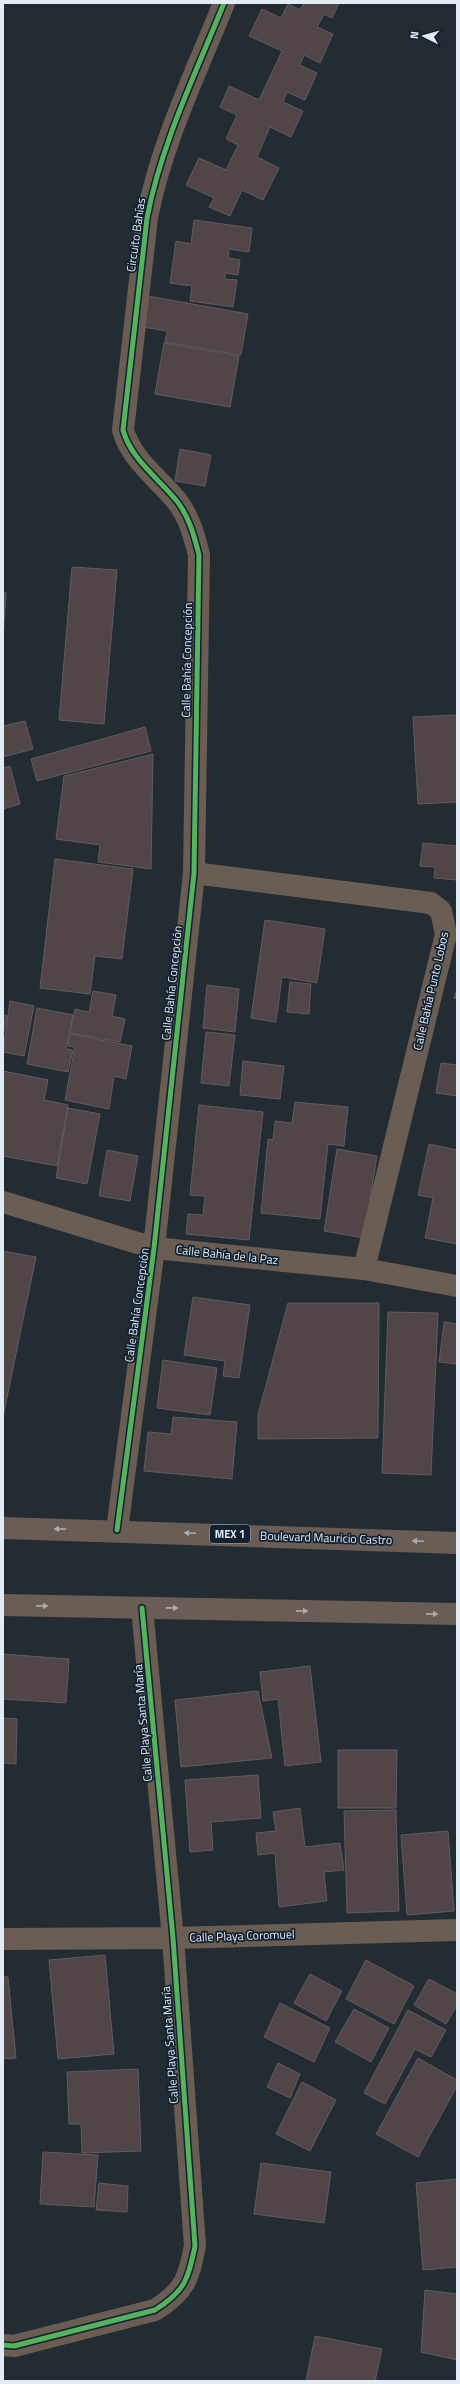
<svg xmlns="http://www.w3.org/2000/svg" width="460" height="2384" font-family="'Titillium Web',sans-serif">
	<rect width="100%" height="100%" fill="#232b33"/>
	<path fill="#524548" stroke="#5f5d61" d="M304,3H339L332,18L324,14L317,27L333,34L320,63L304,55L300,65L317,73L305,100L287,92L283,102L303,111L291,137L270,127L257,157L279,168L263,200L242,190L230,216L209,207L214,198L186,185L199,158L226,170L238,145L226,139L237,115L220,107L229,86L259,100L282,51L249,36L262,9L281,18L288,4L300,10Z
		M194,220L252,228L249,252L229,249L228,258L240,260L238,275L225,273V279L237,280L233,307L190,301L192,286L170,283L176,241L191,244Z
		M148,296L248,314L241,355L165,342L167,331L143,327Z
		M164,343L239,356L230,407L155,394Z
		M180,449L211,455L205,486L175,481Z
		M72,567L117,570L104,724L59,720Z
		M3,593H6L3,638Z
		M457,715V802L418,804L413,717Z
		M25,721L33,749L3,757V726Z
		M145,727L151,751L37,781L31,759Z
		M153,754L151,869L98,862L100,845L56,839L64,776Z
		M10,766L20,804L3,809V768Z
		M423,843L457,846V880L434,878L435,867L420,866Z
		M55,859L133,869L122,959L95,956L90,994L40,988Z
		M265,920L325,929L317,983L282,977L276,1022L251,1018Z
		M290,982L311,984L309,1014L287,1012Z
		M207,985L239,989L235,1032L203,1028Z
		M457,989V999L454,998Z
		M93,991L116,995L112,1016L125,1019L120,1042L70,1033L75,1009L89,1012Z
		M10,1001L34,1006L24,1056L3,1052Z
		M37,1008L73,1015L66,1049L73,1050L68,1072L27,1064Z
		M3,1015L7,1016L3,1035Z
		M206,1032L235,1035L229,1086L201,1083Z
		M70,1034L132,1046L126,1079L114,1076L109,1109L65,1100L75,1047L68,1046Z
		M243,1061L284,1066L280,1099L240,1095Z
		M441,1063L457,1065V1096L436,1093Z
		M3,1071L48,1080L44,1100L68,1105L57,1166L3,1156Z
		M295,1102L348,1107L344,1146L328,1144L320,1219L261,1213L268,1139L273,1140L275,1121L292,1123Z
		M199,1105L263,1112L249,1240L186,1234L188,1214L203,1215L205,1196L190,1195Z
		M68,1108L100,1114L87,1184L56,1178Z
		M429,1144L457,1150V1244L425,1238L433,1198L418,1195Z
		M337,1149L377,1156L364,1238L324,1231Z
		M107,1150L138,1156L130,1201L99,1196Z
		M3,1251L36,1257L3,1417Z
		M193,1297L250,1305L239,1378L223,1376L225,1361L184,1355Z
		M288,1303H379L378,1438L258,1439V1415Z
		M388,1312L438,1313L431,1475L382,1473Z
		M444,1322L457,1324V1364L439,1362Z
		M163,1360L217,1368L210,1415L157,1408Z
		M173,1417L237,1422L232,1479L144,1471L148,1432L171,1434Z
		M3,1654L69,1659L66,1703L3,1699Z
		M310,1666L321,1762L285,1766L278,1699L263,1701L260,1672Z
		M258,1691L272,1758L181,1767L175,1700Z
		M3,1718L17,1719L16,1764L3,1763Z
		M338,1750H397L396,1808H338Z
		M258,1775L261,1818L211,1822L213,1850L190,1852L185,1780Z
		M300,1808L305,1847L340,1843L344,1870L324,1872L327,1901L279,1907L275,1853L258,1855L256,1833L276,1831L273,1812Z
		M396,1810L399,1911L347,1913L344,1811Z
		M448,1831L454,1911L407,1915L401,1835Z
		M105,1955L114,2054L58,2059L49,1960Z
		M366,1960L414,1986L394,2024L346,1999Z
		M310,1974L342,1991L326,2021L294,2003Z
		M3,1977H8L16,2058L3,2059Z
		M429,1979L457,1994V2005L446,2024L414,2005Z
		M280,2003L330,2028L314,2062L264,2037Z
		M354,2009L389,2028L371,2062L335,2042Z
		M408,2010L446,2030L431,2057L415,2049L385,2104L364,2093Z
		M418,2058L457,2080V2086L418,2157L376,2134Z
		M278,2063L300,2074L290,2098L267,2087Z
		M138,2069L141,2151L82,2153L81,2124H69L67,2072Z
		M302,2082L336,2100L310,2151L276,2134Z
		M43,2152L98,2155L94,2207L40,2204Z
		M261,2163L331,2172L324,2223L254,2214Z
		M457,2179V2267L423,2270L416,2183Z
		M99,2183L128,2186L127,2212L96,2210Z
		M425,2290L457,2294V2360L421,2352Z
		M315,2336L382,2349L375,2381H306Z"/>
	<g fill="none" stroke-linecap="round" stroke-linejoin="round">
		<path stroke="#6a5d54" stroke-width="22" d="M194,873L431,903L441,911L446,934L364,1269
			M3,1202L154,1248L364,1269L457,1286
			M117,1530L154,1248L194,873L199,555C194,535 189,516 176,500C157,477 131,459 123,430L147,218C161,144 196,73 224,3
			M3,1939L173,1938L457,1930
			M3,2345L14,2346L155,2310C185,2291 188,2280 195,2246L173,1938L142,1608"/>
		<path stroke="#695d56" stroke-width="22" d="M3,1528L457,1543
			M3,1605L457,1614"/>
		<g stroke="#12212f" stroke-width="8">
			<path id="cycleway" d="M117,1530L154,1248L194,873L199,555C194,535 189,516 176,500C157,477 131,459 123,430L147,218C161,144 196,73 224,3
				M3,2345L14,2346L155,2310C185,2291 188,2280 195,2246L173,1938L142,1608"/>
		</g>
		<use href="#cycleway" stroke="#56b35d" stroke-width="5"/>
	</g>
	<defs><path id="oneway-solid" d="M-6-.8H1V-3.2L6.5 0L1 3.2V.8H-6Z"/></defs>
	<g fill="#acacae">
		<use href="#oneway-solid" transform="translate(60 1529) rotate(-179)"/>
		<use href="#oneway-solid" transform="translate(190 1533) rotate(-178)"/>
		<use href="#oneway-solid" transform="translate(418 1541) rotate(-178)"/>
		<use href="#oneway-solid" transform="translate(42 1606) rotate(1)"/>
		<use href="#oneway-solid" transform="translate(172 1608) rotate(1)"/>
		<use href="#oneway-solid" transform="translate(302 1611) rotate(1)"/>
		<use href="#oneway-solid" transform="translate(432 1614) rotate(1)"/>
	</g>
	<g text-anchor="middle" stroke-width="3.5" stroke-linejoin="round" paint-order="stroke">
		<rect fill="#12212f" stroke="#a4afba" stroke-width="1" x="210" y="1525" width="40" height="18" rx="3"/>
		<g font-size="11" font-weight="bold" fill="#e2ecf6">
			<text x="230" y="1538">MEX 1</text>
		</g>
		<g font-size="12" fill="#e2ecf6" stroke="#12212f">
			<text transform="translate(136 235) rotate(-82)" y="4">Circuito Bahías</text>
			<text transform="translate(187 660) rotate(-89)" y="4">Calle Bahía Concepción</text>
			<text transform="translate(172 983) rotate(-84)" y="4">Calle Bahía Concepción</text>
			<text transform="translate(431 991) rotate(-77)" y="4">Calle Bahía Punto Lobos</text>
			<text transform="translate(227 1255) rotate(6)" y="4">Calle Bahía de la Paz</text>
			<text transform="translate(137 1305) rotate(-82)" y="4">Calle Bahía Concepción</text>
			<text transform="translate(326 1538) rotate(2)" y="4">Boulevard Mauricio Castro</text>
			<text transform="translate(143 1723) rotate(-95)" y="4">Calle Playa Santa María</text>
			<text transform="translate(242 1936) rotate(-2)" y="4">Calle Playa Coromuel</text>
			<text transform="translate(170 2045) rotate(-94)" y="4">Calle Playa Santa María</text>
		</g>
	</g>
	<rect width="460" height="2384" fill="none" stroke="#e2ecf6" stroke-width="8"/>
	<g transform="translate(424 36) rotate(276)" stroke="#12212f" stroke-width="3" paint-order="stroke">
	<path d="M0-3L7 15L0 10L-7 15Z" fill="#e2ecf6"/>
	<text y="-6" font-size="11" font-weight="bold" text-anchor="middle" fill="#e2ecf6">N</text>
	</g>
</svg>
